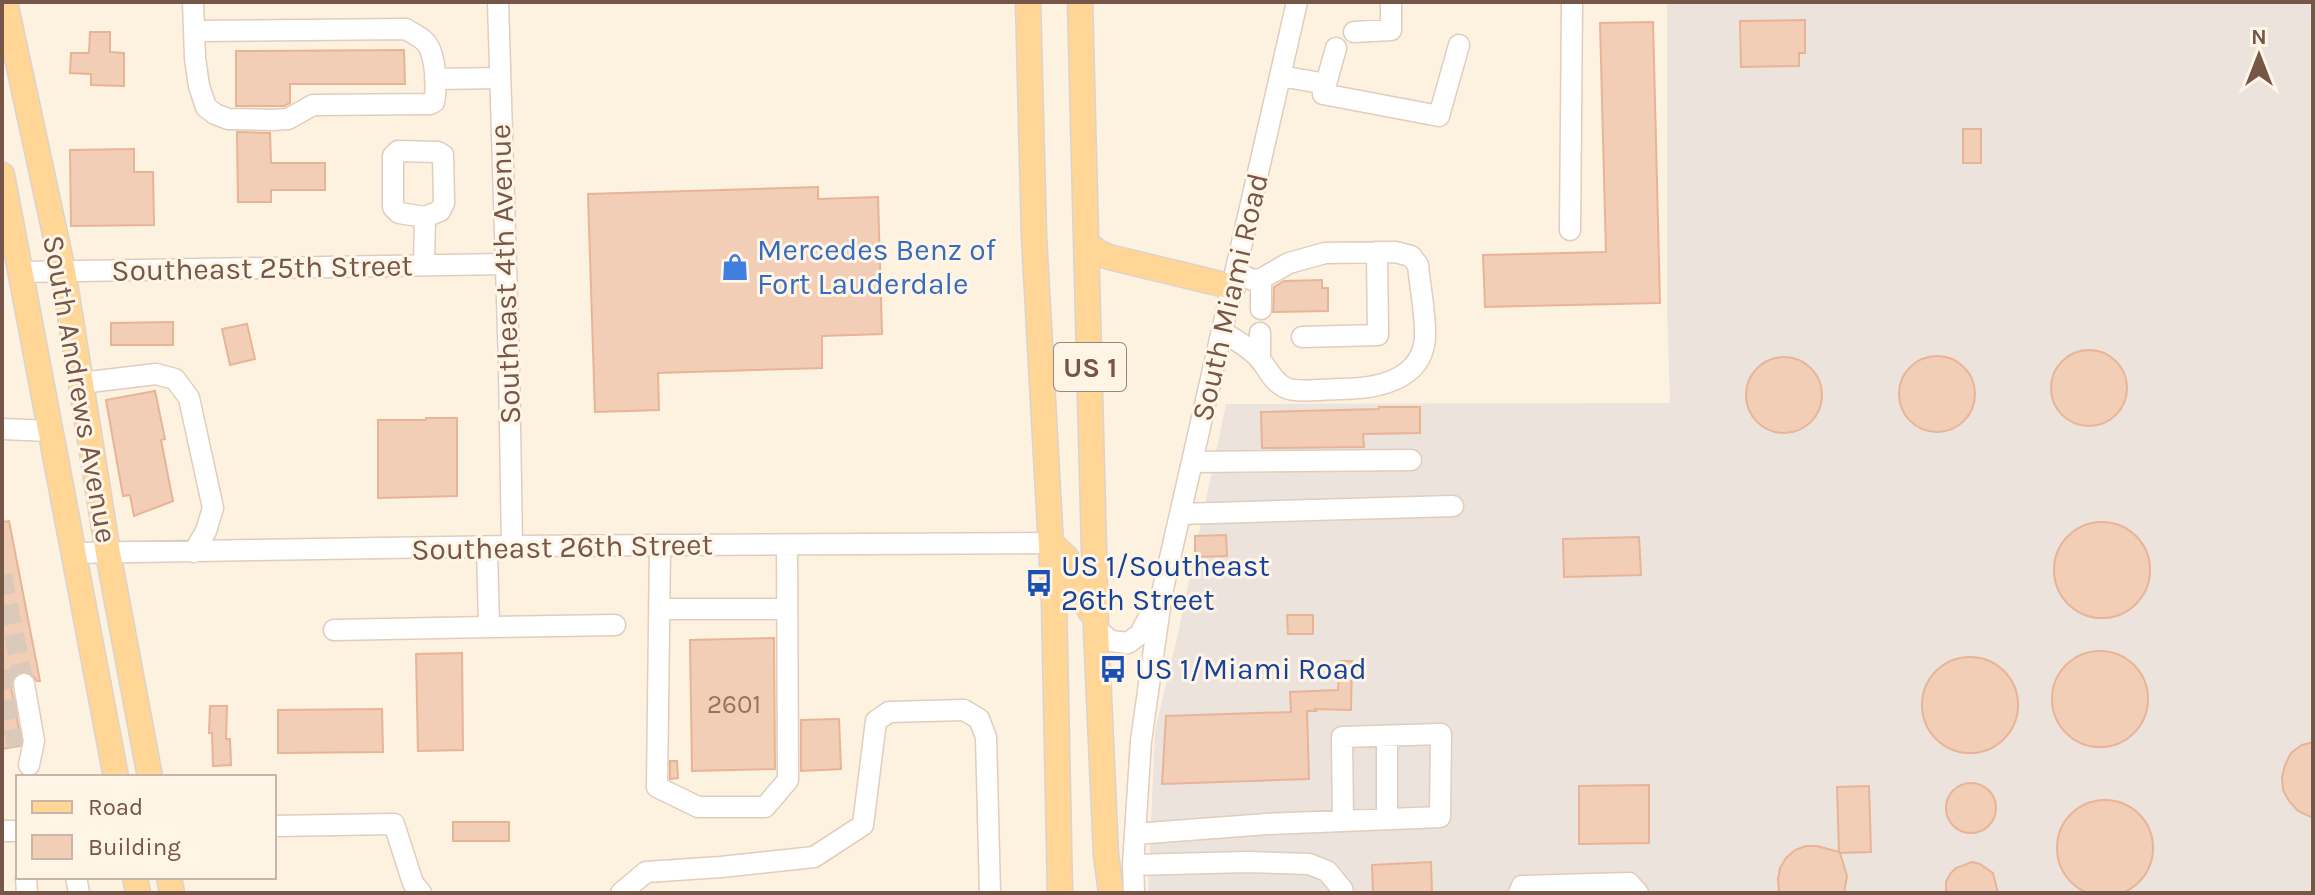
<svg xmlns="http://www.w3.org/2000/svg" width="2315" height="895" font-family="Karla,sans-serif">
	<rect width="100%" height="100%" fill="#fdf1e0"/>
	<path fill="#ebe3dc" d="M1667,2H2313V893H1148L1155,730L1178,634L1226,404L1670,403L1667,304Z"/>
	<path fill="#f3ceb7" stroke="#e7b496" stroke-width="2" d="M1805,20V53H1799V66L1741,67L1740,21Z
		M1653,22L1660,303L1485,307L1483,255L1606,252L1600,23Z
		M90,32H110V52L124,53V86L91,85V74L70,73L71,53H89Z
		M404,50L405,84H290V103L284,106H236V51Z
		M1963,129H1981V163H1963Z
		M237,132L270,133L271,163H325V190H271V202H238Z
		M134,149V172H153L154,225L71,226L70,150Z
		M818,187V199L878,197L882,334L822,336V368L658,373L659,410L595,412L588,194Z
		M1322,280V288H1328V311L1273,312L1274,287L1284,281Z
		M173,322V345H111V323Z
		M247,324L255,359L230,365L222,329Z
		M2051 388a38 38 0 1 1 76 0a38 38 0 1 1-76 0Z
		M1899 394a38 38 0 1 1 76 0a38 38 0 1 1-76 0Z
		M1746 395a38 38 0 1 1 76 0a38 38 0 1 1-76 0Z
		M155,391L165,439L161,440L173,501L134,516L130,495L123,496L106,400Z
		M1379,407H1420V433L1363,434L1364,447L1262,448L1261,412L1379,409Z
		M426,418H457V496L378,498V420H426Z
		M9,521L40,681H37L29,672L23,671L16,674L12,679L11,686L21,741L20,746L2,749V522Z
		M2054 570a48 48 0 1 1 96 0a48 48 0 1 1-96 0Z
		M1226,535L1227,556L1195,557V536Z
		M1639,537L1641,575L1564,577L1563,539Z
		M1287,615H1313V634H1288Z
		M774,638L775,769L692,771L690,640Z
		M2052 699a48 48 0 1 1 96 0a48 48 0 1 1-96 0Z
		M462,653L463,750L418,751L416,654Z
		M1922 705a48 48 0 1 1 96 0a48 48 0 1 1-96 0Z
		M1340,661H1352L1351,710L1315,709L1316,711H1307L1309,779L1162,784L1166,716L1291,712L1290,692L1338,690Z
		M210,706H227L226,739H230L231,765L213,766L212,733H209Z
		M382,709L383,752L278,753V710Z
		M839,719L841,769L801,771V720Z
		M2313,742V818L2298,811L2289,801L2283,790L2282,777L2285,765L2291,753L2302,745Z
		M670,761H677L678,778L670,779Z
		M1946 808a25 25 0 1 1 50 0a25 25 0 1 1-50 0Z
		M1649,785V843L1579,844V786Z
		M1869,786L1871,852L1840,853L1847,876L1844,893H1779L1778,879L1780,868L1786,858L1795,850L1806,846H1817L1839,852L1837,787Z
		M2057 848a48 48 0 1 1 96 0a48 48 0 1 1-96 0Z
		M453,822H509V841H453Z
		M1431,862L1432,893H1373L1372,865Z
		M1972,862L1980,864L1993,873L1998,893H1946V882L1950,874L1956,868Z"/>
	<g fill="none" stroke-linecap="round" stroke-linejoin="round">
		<path stroke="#dbcaba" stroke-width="20" stroke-dasharray="20 10" stroke-linecap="butt" d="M2,575L24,684
			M2,670L17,746"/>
		<g stroke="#e1cdbc" stroke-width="23">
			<path id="minor" d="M193,2L195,58L199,86L206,107L215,114L228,119L273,120L288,119L313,105L430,104L434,102C437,87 436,57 427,44C422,37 413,34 406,29L194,31
				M498,2L509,365L512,546
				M1354,32L1391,30V2
				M1281,76L1326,84L1323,94L1439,116L1459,45
				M435,79L500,78
				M1326,84L1336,48
				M1570,230L1572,2
				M424,265L425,217L440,211L444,203L443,155L438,152L398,151L393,156V207L399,213L425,217
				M21,272L504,264
				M1261,309V279
				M1222,332C1235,339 1247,346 1257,356C1267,366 1272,382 1286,388C1296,393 1327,389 1340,389C1375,389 1422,381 1425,338C1426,315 1420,288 1418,265L1411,256L1395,252L1325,253L1289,263L1261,279L1253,280L1236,273
				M1302,337L1378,335L1377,252
				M1260,358V333
				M81,383L156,374L175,379L189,398L213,508L206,531L194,552
				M2,429L50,431
				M1192,462L1411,460
				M1180,514L1453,506
				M660,545L657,787L698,807H765L788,780L787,545
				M73,553L512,546L1051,543
				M659,609H787
				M489,627L615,625
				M1096,629L1111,641L1128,643L1140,634L1154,607
				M334,630L489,627L487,547
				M24,684L34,741L29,765
				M1387,736V819
				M274,826L394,824L413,883L421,893
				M2,831H18
				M1135,834L1267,824L1440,817L1441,734L1342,737L1343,821
				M1133,865L1246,862L1309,864L1327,871L1342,889L1343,893
				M26,877L27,893
				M76,877L79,893
				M621,893L646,872L721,867L814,857L863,825L876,721L889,712L964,710L979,719L986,737L990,893
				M1134,893L1133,865L1141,741L1162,593L1297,2
				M1519,893L1522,886L1629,883L1638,893"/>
		</g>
		<g stroke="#dbd3cf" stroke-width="27">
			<path id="major" d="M5,2L63,271L108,553L150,777
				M1028,2L1034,236L1054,601L1060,893
				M1080,2L1096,629L1106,855L1111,893
				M2,175L116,777
				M1087,244L1098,252L1109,257L1233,287
				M1051,543L1066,557L1090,611
				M135,877L138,893
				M169,877L172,893"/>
		</g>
		<use href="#minor" stroke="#fff" stroke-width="20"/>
		<use href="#major" stroke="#ffd695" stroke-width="24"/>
	</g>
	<defs>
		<g id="shop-bare" transform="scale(2.16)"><path d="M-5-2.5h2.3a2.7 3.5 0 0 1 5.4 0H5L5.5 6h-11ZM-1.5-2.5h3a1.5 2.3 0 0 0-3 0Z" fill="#3f7fe0" stroke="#fff5e7" stroke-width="2.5" paint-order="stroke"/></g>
		<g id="bus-bare" transform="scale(2.16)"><path d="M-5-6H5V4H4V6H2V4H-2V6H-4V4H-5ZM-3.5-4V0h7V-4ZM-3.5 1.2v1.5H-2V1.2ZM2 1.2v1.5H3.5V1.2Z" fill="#1a4fb4" stroke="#fff5e7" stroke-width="2.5" paint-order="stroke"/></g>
	</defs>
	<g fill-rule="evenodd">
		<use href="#shop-bare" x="735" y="267"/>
		<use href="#bus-bare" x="1039" y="583"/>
		<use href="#bus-bare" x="1113" y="669"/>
	</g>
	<g text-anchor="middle" stroke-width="6" stroke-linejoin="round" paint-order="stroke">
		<g font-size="26" fill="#947463">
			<text x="734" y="713">2601</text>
		</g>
		<rect fill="#fff5e7" stroke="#9e8677" stroke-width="2" x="1054" y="343" width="72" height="48" rx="6"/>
		<g font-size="28" font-weight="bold" fill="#755647">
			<text x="1090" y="377">US 1</text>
		</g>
		<g font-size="30" fill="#366cbe" stroke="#fff5e7" text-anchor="start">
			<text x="757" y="260">Mercedes Benz of<tspan x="757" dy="34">Fort Lauderdale</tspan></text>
		</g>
		<g font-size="30" fill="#755647" stroke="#fff5e7">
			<text transform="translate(262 268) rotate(-1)" y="10">Southeast 25th Street</text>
			<text transform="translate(505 274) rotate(-92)" y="10">Southeast 4th Avenue</text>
			<text transform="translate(1230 297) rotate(-77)" y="10">South Miami Road</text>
			<text transform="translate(80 389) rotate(80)" y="10">South Andrews Avenue</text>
			<text transform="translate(562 547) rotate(-1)" y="10">Southeast 26th Street</text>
		</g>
		<g font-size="30" fill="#164399" stroke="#fff5e7" text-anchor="start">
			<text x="1061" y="576">US 1/Southeast<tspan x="1061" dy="34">26th Street</tspan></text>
			<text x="1135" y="679">US 1/Miami Road</text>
		</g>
	</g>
	<rect width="2315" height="895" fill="none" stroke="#755647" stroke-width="8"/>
	<rect x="16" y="775" width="260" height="104" fill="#fff5e7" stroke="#c8b5a7" stroke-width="2"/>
	<rect x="32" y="801" width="40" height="12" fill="#ffd695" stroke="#c8b5a7" stroke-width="2"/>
	<text x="88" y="815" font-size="24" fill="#755647">Road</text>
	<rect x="32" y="835" width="40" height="24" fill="#f3ceb7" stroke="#c8b5a7" stroke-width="2"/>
	<text x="88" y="855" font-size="24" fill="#755647">Building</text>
	<g transform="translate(2259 56)" stroke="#fff5e7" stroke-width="6" paint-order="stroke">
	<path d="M0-6L14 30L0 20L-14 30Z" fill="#755647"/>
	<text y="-12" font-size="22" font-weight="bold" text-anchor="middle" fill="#755647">N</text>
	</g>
</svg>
